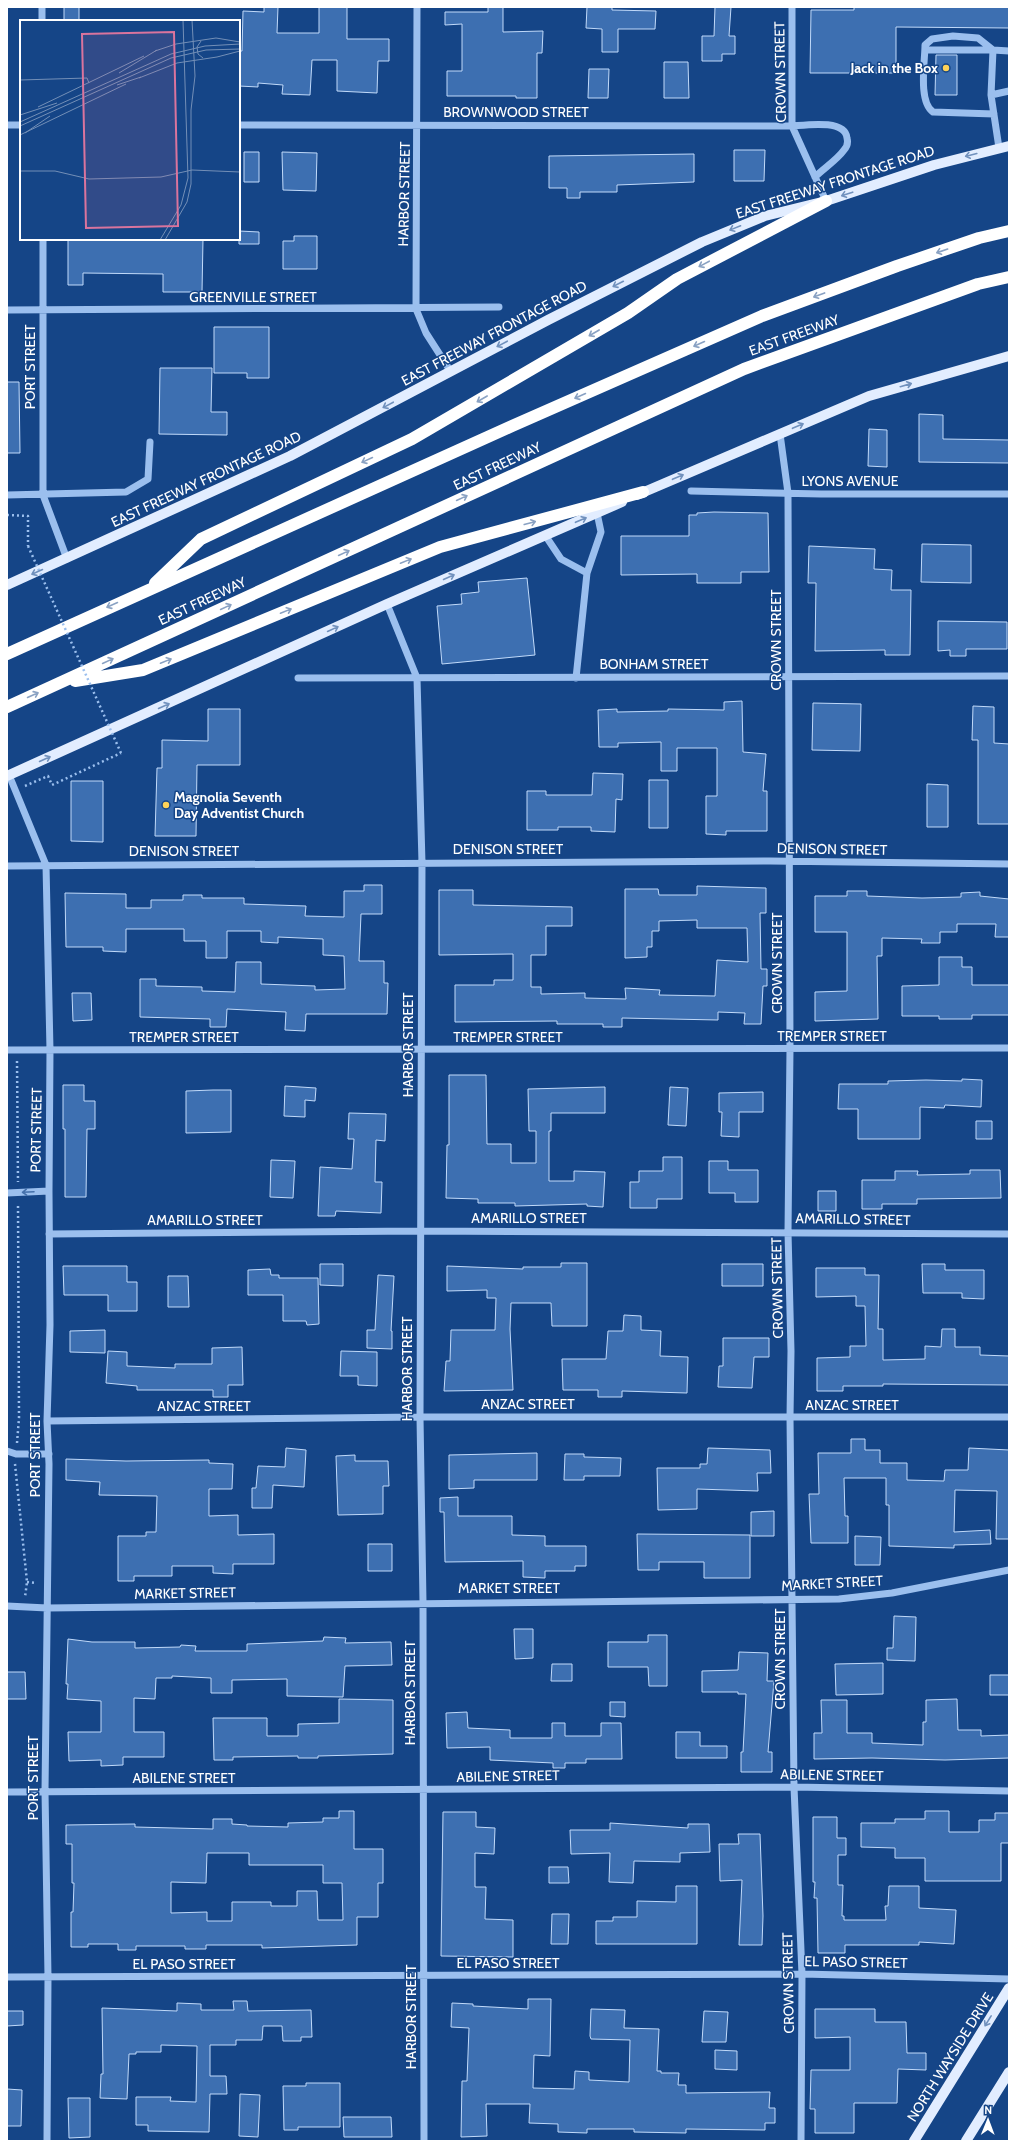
<svg xmlns="http://www.w3.org/2000/svg" width="1016" height="2148" font-family="Cabin,sans-serif">
	<rect width="100%" height="100%" fill="#154587"/>
	<path fill="#3d6fb1" stroke="#c1dafa" fill-rule="evenodd" d="M64,7H79V21H64Z
		M264,7H278L277,33H319V7H347V39H389V61H378L377,93L337,91V60H312L310,95L282,94L283,85L258,83V87L239,86V51H242L243,11L264,12Z
		M488,7H503V32L543,31L542,53H537V98H516V96H447V71H462V24L445,25V12H488Z
		M587,7H612V10L656,11L655,29H618V52H602V29L586,28Z
		M715,7H731L729,36H735V54H722V61H702V36H714Z
		M854,7H1009V28L896,27V73H810L811,10H854Z
		M936,55H957V95H935Z
		M664,62H688L689,98H664Z
		M589,69H609L608,98H588Z
		M734,150H765L764,181H734Z
		M244,152H259V182H244Z
		M282,152L317,153L316,191L283,190Z
		M694,154V182L617,185V192H580V198H567V188H549V156Z
		M239,231L259,232V244H239Z
		M294,236H317V269H283V241H294Z
		M68,239H203L202,292H163V274L83,273V285H68Z
		M214,327H269V378H247V373H214Z
		M160,368H212L211,412H227V435L159,434Z
		M7,382H19L20,453H7Z
		M919,414L943,415V439L1009,440V463L919,462Z
		M869,429L887,430V467L868,466Z
		M714,512L768,513L769,572H741V583H697V574L621,575V536H689V515H697V513Z
		M922,544L971,545V583L921,582Z
		M809,546L875,549L874,569L892,570L891,590H911L910,655H885V650L815,651L816,583H808Z
		M527,578L535,655L442,664L437,606L462,604L461,594L479,592L478,582Z
		M938,621L1007,622V649H966V656H950V650L938,651Z
		M742,701L743,752L766,754L763,791H767V831H726V835L706,834V796H717V748H677V771H661V742L618,743V747H599L598,710L617,709V712L668,711V709L724,710V702Z
		M813,703L861,704L860,751L812,750Z
		M973,706L994,707V743L1009,744V824H978V740H972Z
		M208,709H240V765H197L196,836H155L157,768H162V740L208,741Z
		M593,773L623,774L622,800L616,799L615,832L591,831V827H558V830H527V791H546V795H592Z
		M649,780H668V828H649Z
		M71,781H103V842L71,841Z
		M927,784L948,785V827H927Z
		M364,885H382V914H361L359,961H384V983H388L387,1014H306L305,1031L285,1030L286,1012L227,1009L226,1027H210V1019L140,1017V979H156V986L202,987V991L235,992L236,962H261V984L315,986V990L345,989L344,956L323,955V939L278,937V943L261,942V931H227V958H206V941H184V929H126V952L103,951V947H66L65,893L126,894V908H151V900H183V895H202V898H244V904L306,906L305,916L344,917V891H364Z
		M697,886L766,888V913H760L761,969H767V986H763L761,1024H744L745,1013L718,1012V1020L622,1018V1027H603V1024H557V1021L455,1022V985H494V980H513V954L439,955V890H473V905L572,907V926H546V955H531V987H541V994L585,993V998L626,999L625,988L660,990L659,995L715,996L717,960L748,962L747,928H697V920L659,921V931H652V947H647V957L625,958V889H658L659,895H697Z
		M847,891H867V896L922,898L961,897V893L980,892V896L1009,899V937H995L996,924H957V932H940V943H921L922,939L882,938V956H877L878,1019L815,1021V992L847,991V932H815V896H847Z
		M939,957H962V967H972V985H1009V1015H972V1019H939V1016H902V986L939,985Z
		M72,993H91L92,1020L73,1021Z
		M449,1075H486L487,1144H511V1163H536V1131H529L528,1089L605,1087V1113H551V1131H549V1181H574V1171L605,1172L603,1207L587,1206V1204L515,1206V1203H478V1199L446,1198L447,1145H449Z
		M962,1079L982,1080L981,1107L945,1105L944,1108L920,1107V1139H858V1109H838L839,1084H888V1081L926,1080L962,1081Z
		M63,1085H84V1101H95V1129H87L86,1197H65V1129H63Z
		M285,1086L316,1088L315,1101L305,1100V1117L284,1116Z
		M670,1087L688,1088L686,1126L668,1125Z
		M213,1090H231V1132L186,1133V1091Z
		M763,1092V1112H739V1137L721,1136L722,1112H719V1093Z
		M349,1113L386,1114L385,1141L376,1140L375,1182H382L381,1213L336,1211L335,1216H318L320,1167L352,1169L354,1139H348Z
		M976,1121H992V1139H976Z
		M663,1157H682V1199H657V1208H630V1182H639V1171H663Z
		M271,1160L295,1161L293,1198L270,1197Z
		M709,1161H728V1170H758V1202H735V1193H709Z
		M970,1170H1000L1001,1198L917,1199V1204H882V1209H862V1180H895V1171H918L917,1175L970,1174Z
		M818,1191H836V1211H818Z
		M561,1263H587V1326H552L551,1303H511L510,1329L513,1390L444,1391L446,1361H450L451,1330H495L496,1298H487V1290L447,1291V1266L523,1269V1267H561Z
		M320,1264H343V1286L320,1285Z
		M722,1264H763V1286H722Z
		M922,1264H945V1270H984V1299L962,1298V1293H923Z
		M63,1266H127V1282H137V1311H108V1295H64Z
		M816,1268H865V1275H879L878,1329H883V1360L925,1359V1346L941,1347L942,1329H955V1347H980V1355L1009,1356V1385L883,1384V1386H843V1391H817V1358L850,1357V1346H866L865,1306H856V1296L816,1297Z
		M270,1269L271,1275H279V1278H318L319,1324L307,1325L306,1321H283V1295H248V1270Z
		M378,1275L394,1276L391,1331H392V1349L367,1348V1330H375Z
		M168,1276H188L189,1307H168Z
		M624,1315L641,1316V1330L661,1331L660,1356L688,1357L687,1393L622,1391V1397H598V1390H563L562,1359H606L608,1331H623Z
		M105,1330V1353L70,1352V1331Z
		M723,1338H769V1357H754L752,1388L718,1387L719,1366H723Z
		M242,1347L243,1385H228V1397H213V1390H137V1386L106,1383L108,1351L127,1352V1366L175,1368V1364H212V1348Z
		M341,1351L377,1352V1386L358,1385V1376H340Z
		M851,1439H865V1450H880V1463H907V1480L944,1481L945,1470H968L969,1448L1009,1450V1539H996L997,1491L955,1490L954,1532L990,1530L991,1544L954,1545V1548L889,1546V1505H886V1478H844L845,1516H848V1543H811L809,1494H819L818,1453H851Z
		M286,1448L306,1450L304,1487L273,1485L272,1508H252V1488H256L258,1466L285,1467Z
		M708,1448L770,1450L771,1473H757L758,1491L697,1489V1509L658,1510L657,1468H700V1464H707Z
		M537,1453V1480H474V1488L449,1489V1455Z
		M565,1454H584V1457L621,1458L620,1476H584V1480H564Z
		M355,1455V1461H388L389,1486H383V1514L338,1515L336,1456Z
		M66,1459L126,1461L209,1460V1463L233,1464L232,1489H209V1516L238,1515V1535L274,1534V1564H233V1574L213,1573V1566H172V1576H134V1581H118V1536H146V1532H156L157,1496L99,1495L100,1482L66,1480Z
		M458,1497V1516H512V1535L545,1536V1546H586V1566H575V1571H545V1578L523,1577V1561L445,1562L444,1512H440V1498Z
		M774,1511V1536H751V1512Z
		M637,1534L750,1535V1578H704V1562H659V1570H638Z
		M855,1536L881,1537L880,1565H855Z
		M368,1544H392V1571H368Z
		M894,1616L916,1617L915,1661L887,1660V1648H893Z
		M514,1629H533V1658L515,1659Z
		M648,1635H667V1686H649L648,1667H608V1642H648Z
		M324,1637L346,1638L345,1643L391,1642L392,1665L345,1666L343,1697L287,1696V1679L232,1680V1693H211V1678L172,1676V1678H156L155,1699L134,1698V1732H164V1757H123V1765L101,1766V1760L69,1761L68,1732H101V1701L67,1699L68,1684H66L68,1639L92,1642H135V1648L180,1647L181,1645L196,1646L195,1651H247V1644L323,1641Z
		M739,1652L768,1653L767,1681H774L768,1752H772V1772H741V1752H743L746,1694H738V1692H702V1671L738,1670Z
		M883,1663V1694L836,1695L835,1664Z
		M552,1664H572V1681H551Z
		M7,1672H25L26,1699H7Z
		M990,1675H1009V1695H990Z
		M339,1699L393,1700V1754L318,1756V1758H298V1756L233,1757V1760H214L213,1718H267V1736H298V1724L339,1723Z
		M957,1699L958,1730H981V1736L1009,1735V1758L945,1760L872,1758L814,1759V1733H822L821,1700H847V1733H872V1743L923,1745V1722H926V1700Z
		M610,1702H625V1717L610,1716Z
		M467,1712L468,1728L510,1730V1738H552V1723H565V1736H601V1723H621L622,1759H586V1763H565V1768H553V1763L490,1760V1747L447,1748L446,1713Z
		M676,1732H700V1746H727V1758H676Z
		M339,1811H354V1849H383V1883H378V1917H357V1945L262,1948V1945H206V1949H185V1946H136V1950H118V1944H88V1947H71V1912H73L74,1883H72V1844H66V1825L135,1824V1827L213,1829V1819H232V1824L247,1825V1826L288,1827V1823L323,1822V1818H339ZM207,1853H249V1865H323V1883H342L343,1920H318L317,1891H297V1906H271V1902H232V1921H207V1912L171,1913V1882L206,1883Z
		M925,1811H949V1832H979V1820H995V1813H1009V1843H1001V1881H925V1858H895V1848L861,1847V1823H895V1819H925Z
		M443,1812H476V1827L495,1828L494,1854L475,1853V1887H486L485,1919L513,1920V1957L441,1956Z
		M813,1817H837V1838H846V1855H838V1885H843L842,1916H844V1920H886L885,1906H888L889,1886H919V1908L956,1910L954,1944L919,1942V1945H845V1953H818L817,1898H814L815,1882H813Z
		M610,1823L688,1828V1824H709L710,1852L680,1853V1862L634,1861L633,1883L609,1882L610,1853L571,1854L570,1830H610Z
		M738,1834H760L763,1916L762,1945H739L742,1880L720,1881L719,1844H739Z
		M549,1867H568L569,1883H549Z
		M676,1886H697V1944H596V1921H613V1917H637V1901L676,1902Z
		M552,1914H569L568,1944H551Z
		M528,1999H551L550,2056L534,2055L533,2088L574,2089L575,2071L589,2072V2080L629,2082L630,2040L591,2039L590,2036L591,2009L625,2010L624,2028L659,2029L657,2071H661V2073H679L678,2085H686V2093L770,2092L769,2108H775V2123H765V2130L686,2129V2133L634,2132V2129H587V2133L558,2132V2124L529,2123L530,2104H486L487,2136L461,2137L462,2081H467L469,2028L451,2027L452,2003L473,2004V2006L528,2009Z
		M233,2001H247L248,2011L311,2010L312,2037H301V2041H283L282,2026H263L262,2040H236V2045H210V2076H226L227,2094H210L209,2132L148,2131V2125H136V2097H171L170,2101L196,2102L197,2046L161,2045V2052H136V2054H129L127,2099L100,2098L101,2074H103L102,2008L177,2011V2003L201,2004V2010H234Z
		M815,2009H875V2022H906L907,2053H926V2070L898,2069L897,2103H854V2133H815V2109H810L811,2070H850V2037L815,2038Z
		M7,2011H23V2025L7,2026Z
		M704,2011L728,2012L726,2042H702Z
		M715,2050L737,2051V2070L715,2069Z
		M306,2083H340V2127H298V2130H284L283,2086H306Z
		M7,2089L22,2090L21,2126H7Z
		M240,2094L260,2095L258,2137L239,2136Z
		M68,2098H90V2137L69,2138Z
		M343,2117H391L392,2137H344Z"/>
	<g fill="none" stroke-linecap="round" stroke-linejoin="round">
		<path stroke="#9bbfee" stroke-width="2.5" stroke-dasharray="2 3" stroke-linecap="butt" d="M7,515L28,516V546
			M25,786L48,776L52,785L121,753
			M17,1061L18,1182
			M17,1443L19,1418L18,1203
			M15,1464L27,1582L25,1597
			M27,1582L36,1583"/>
		<path stroke="#9bbfee" stroke-width="7" d="M42,7V21
			M417,7L416,309L426,333L451,372
			M792,7V126L826,201
			M925,50H993L991,95
			M994,114L933,112C918,102 925,61 925,45L932,39L953,36L978,38L993,50L1009,51
			M7,125H21
			M239,125L792,126C806,125 845,119 847,138C848,142 847,147 844,150C837,160 824,168 815,177
			M999,148L991,95L1009,91
			M43,239V495L67,559
			M7,310L499,307
			M780,434L788,493L790,1049L788,1232L791,1351L790,1417L794,1787L802,1974L801,2141
			M691,491L821,494H1009
			M7,495L126,492L148,479L150,442
			M545,535L561,559L587,573L576,678
			M587,573L601,532L597,513
			M387,604L417,678L422,863L420,1417L423,1602L424,2141
			M298,678L1009,676
			M9,775L46,865L50,1050L49,1191L50,1325L47,1421L49,1464L45,1791L48,1977L47,2141
			M7,866L770,861L1009,864
			M7,1050L1009,1048
			M7,1193L49,1191
			M49,1234L421,1231L1009,1234
			M47,1421L420,1417H1009
			M7,1451L16,1454H49
			M7,1606L47,1608L839,1599L892,1593L1009,1570
			M7,1792L794,1787L1009,1791
			M7,1977L802,1974L1009,1979"/>
		<path stroke="#e2edff" stroke-width="10" d="M637,495L869,396L1009,356
			M7,585L290,456L548,320L702,242L765,216L826,201L934,165L1009,146
			M7,776L387,604L622,502
			M914,2141L1009,1988
			M966,2141L1009,2072"/>
		<path stroke="#fff" stroke-width="12" d="M155,583L201,539L412,439L628,313L677,279L826,201
			M7,654L512,426L762,316L897,266L979,238L1009,231
			M75,681L143,670L440,547L643,492
			M7,707L744,369L978,284L1009,277"/>
		<path stroke="#9bbfee" stroke-width="2.5" stroke-dasharray="2 3" stroke-linecap="butt" d="M28,546L121,753"/>
	</g>
	<defs><path id="oneway-shaft" d="M-6 0H5M1.5-3L5.5 0L1.5 3" fill="none" stroke-width="1.6" stroke-linecap="round" stroke-linejoin="round"/></defs>
	<g stroke="#7191bd">
		<use href="#oneway-shaft" transform="translate(971 155) rotate(166)"/>
		<use href="#oneway-shaft" transform="translate(847 194) rotate(162)"/>
		<use href="#oneway-shaft" transform="translate(735 228) rotate(158)"/>
		<use href="#oneway-shaft" transform="translate(618 284) rotate(153)"/>
		<use href="#oneway-shaft" transform="translate(502 344) rotate(152)"/>
		<use href="#oneway-shaft" transform="translate(906 385) rotate(-16)"/>
		<use href="#oneway-shaft" transform="translate(388 405) rotate(152)"/>
		<use href="#oneway-shaft" transform="translate(798 426) rotate(-23)"/>
		<use href="#oneway-shaft" transform="translate(678 477) rotate(-23)"/>
		<use href="#oneway-shaft" transform="translate(581 520) rotate(-23)"/>
		<use href="#oneway-shaft" transform="translate(37 572) rotate(156)"/>
		<use href="#oneway-shaft" transform="translate(449 577) rotate(-24)"/>
		<use href="#oneway-shaft" transform="translate(333 629) rotate(-25)"/>
		<use href="#oneway-shaft" transform="translate(164 706) rotate(-24)"/>
		<use href="#oneway-shaft" transform="translate(45 759) rotate(-24)"/>
		<use href="#oneway-shaft" transform="translate(988 2021) rotate(122)"/>
	</g>
	<g stroke="#8aa2c3">
		<use href="#oneway-shaft" transform="translate(942 251) rotate(161)"/>
		<use href="#oneway-shaft" transform="translate(704 264) rotate(152)"/>
		<use href="#oneway-shaft" transform="translate(819 295) rotate(160)"/>
		<use href="#oneway-shaft" transform="translate(594 333) rotate(150)"/>
		<use href="#oneway-shaft" transform="translate(699 344) rotate(156)"/>
		<use href="#oneway-shaft" transform="translate(580 396) rotate(156)"/>
		<use href="#oneway-shaft" transform="translate(482 399) rotate(150)"/>
		<use href="#oneway-shaft" transform="translate(367 460) rotate(155)"/>
		<use href="#oneway-shaft" transform="translate(462 498) rotate(-25)"/>
		<use href="#oneway-shaft" transform="translate(530 523) rotate(-15)"/>
		<use href="#oneway-shaft" transform="translate(344 553) rotate(-25)"/>
		<use href="#oneway-shaft" transform="translate(406 561) rotate(-22)"/>
		<use href="#oneway-shaft" transform="translate(112 605) rotate(156)"/>
		<use href="#oneway-shaft" transform="translate(226 607) rotate(-25)"/>
		<use href="#oneway-shaft" transform="translate(286 611) rotate(-22)"/>
		<use href="#oneway-shaft" transform="translate(108 661) rotate(-25)"/>
		<use href="#oneway-shaft" transform="translate(166 661) rotate(-22)"/>
		<use href="#oneway-shaft" transform="translate(33 695) rotate(-24)"/>
	</g>
	<use stroke="#4470ab" href="#oneway-shaft" transform="translate(28 1192) rotate(177)"/>
	<g fill="#ffd258" stroke="#154587" stroke-width="1.5">
		<circle cx="946" cy="68" r="4"/>
		<circle cx="166" cy="805" r="4"/>
	</g>
	<g text-anchor="middle" stroke-width="3" stroke-linejoin="round" paint-order="stroke">
		<g font-size="14" font-weight="bold" fill="#fff" stroke="#154587" text-anchor="end">
			<text x="938" y="73">Jack in the Box</text>
			<text x="174" y="802" text-anchor="start">Magnolia Seventh<tspan x="174" dy="16">Day Adventist Church</tspan></text>
		</g>
		<g font-size="14" fill="#fff" stroke="#154587">
			<text transform="translate(780 72) rotate(-91)" y="5">CROWN STREET</text>
			<text x="516" y="117">BROWNWOOD STREET</text>
			<text transform="translate(835 182) rotate(-18)" y="5">EAST FREEWAY FRONTAGE ROAD</text>
			<text transform="translate(404 194) rotate(-89)" y="5">HARBOR STREET</text>
			<text x="253" y="302">GREENVILLE STREET</text>
			<text transform="translate(494 333) rotate(-28)" y="5">EAST FREEWAY FRONTAGE ROAD</text>
			<text transform="translate(794 335) rotate(-20)" y="5">EAST FREEWAY</text>
			<text transform="translate(30 367) rotate(-90)" y="5">PORT STREET</text>
			<text transform="translate(497 466) rotate(-25)" y="5">EAST FREEWAY</text>
			<text transform="translate(206 479) rotate(-25)" y="5">EAST FREEWAY FRONTAGE ROAD</text>
			<text x="850" y="486">LYONS AVENUE</text>
			<text transform="translate(202 601) rotate(-25)" y="5">EAST FREEWAY</text>
			<text transform="translate(776 640) rotate(-90)" y="5">CROWN STREET</text>
			<text x="654" y="669">BONHAM STREET</text>
			<text x="508" y="854">DENISON STREET</text>
			<text transform="translate(832 849) rotate(1)" y="5">DENISON STREET</text>
			<text x="184" y="856">DENISON STREET</text>
			<text transform="translate(777 963) rotate(-90)" y="5">CROWN STREET</text>
			<text x="832" y="1041">TREMPER STREET</text>
			<text x="184" y="1042">TREMPER STREET</text>
			<text x="508" y="1042">TREMPER STREET</text>
			<text transform="translate(408 1045) rotate(-90)" y="5">HARBOR STREET</text>
			<text transform="translate(36 1130) rotate(-89)" y="5">PORT STREET</text>
			<text x="529" y="1223">AMARILLO STREET</text>
			<text transform="translate(853 1219) rotate(1)" y="5">AMARILLO STREET</text>
			<text x="205" y="1225">AMARILLO STREET</text>
			<text transform="translate(777 1288) rotate(-91)" y="5">CROWN STREET</text>
			<text transform="translate(407 1369) rotate(-90)" y="5">HARBOR STREET</text>
			<text x="528" y="1409">ANZAC STREET</text>
			<text x="852" y="1410">ANZAC STREET</text>
			<text x="204" y="1411">ANZAC STREET</text>
			<text transform="translate(35 1455) rotate(-90)" y="5">PORT STREET</text>
			<text transform="translate(832 1583) rotate(-3)" y="5">MARKET STREET</text>
			<text x="509" y="1593">MARKET STREET</text>
			<text transform="translate(185 1593) rotate(-1)" y="5">MARKET STREET</text>
			<text transform="translate(780 1659) rotate(-90)" y="5">CROWN STREET</text>
			<text transform="translate(410 1693) rotate(-90)" y="5">HARBOR STREET</text>
			<text transform="translate(832 1775) rotate(1)" y="5">ABILENE STREET</text>
			<text transform="translate(508 1776) rotate(-1)" y="5">ABILENE STREET</text>
			<text transform="translate(33 1778) rotate(-90)" y="5">PORT STREET</text>
			<text x="184" y="1783">ABILENE STREET</text>
			<text transform="translate(856 1962) rotate(1)" y="5">EL PASO STREET</text>
			<text x="508" y="1968">EL PASO STREET</text>
			<text x="184" y="1969">EL PASO STREET</text>
			<text transform="translate(788 1983) rotate(-91)" y="5">CROWN STREET</text>
			<text transform="translate(411 2017) rotate(-90)" y="5">HARBOR STREET</text>
			<text transform="translate(950 2057) rotate(-58)" y="5">NORTH WAYSIDE DRIVE</text>
		</g>
	</g>
	<g transform="translate(20 20)">
		<rect width="220" height="220" fill="#154587"/>
		<path fill="none" stroke="#738fb7" stroke-width="1" d="M196,18L220,22M181,21L177,27L178,34L183,38M135,31L156,24L196,18M197,37L220,31M99,53L137,30M119,58L157,43L197,37M0,60L67,58L69,63M97,65L121,57M18,87L124,36M0,95L37,83M0,102L151,34L185,26L220,24M0,106L151,38L186,30L220,29M5,113L30,96M0,115L106,64M0,151H35L69,159L141,157L172,150L220,152M140,220L161,185L168,158L163,0M145,220L167,182L171,164V90L175,56L172,0"/>
		<path fill="#da749d" fill-opacity="0.15" stroke="#da749d" stroke-width="2" d="M154,12L158,206L66,208L62,14Z"/>
		<rect width="220" height="220" fill="none" stroke="#fff" stroke-width="2"/>
	</g>
	<rect width="1016" height="2148" fill="none" stroke="#ffffff" stroke-width="16"/>
	<g transform="translate(988 2120) rotate(1)" stroke="#154587" stroke-width="3" paint-order="stroke">
	<path d="M0-3L7 15L0 10L-7 15Z" fill="#ffffff"/>
	<text y="-6" font-size="11" font-weight="bold" text-anchor="middle" fill="#ffffff">N</text>
	</g>
</svg>
